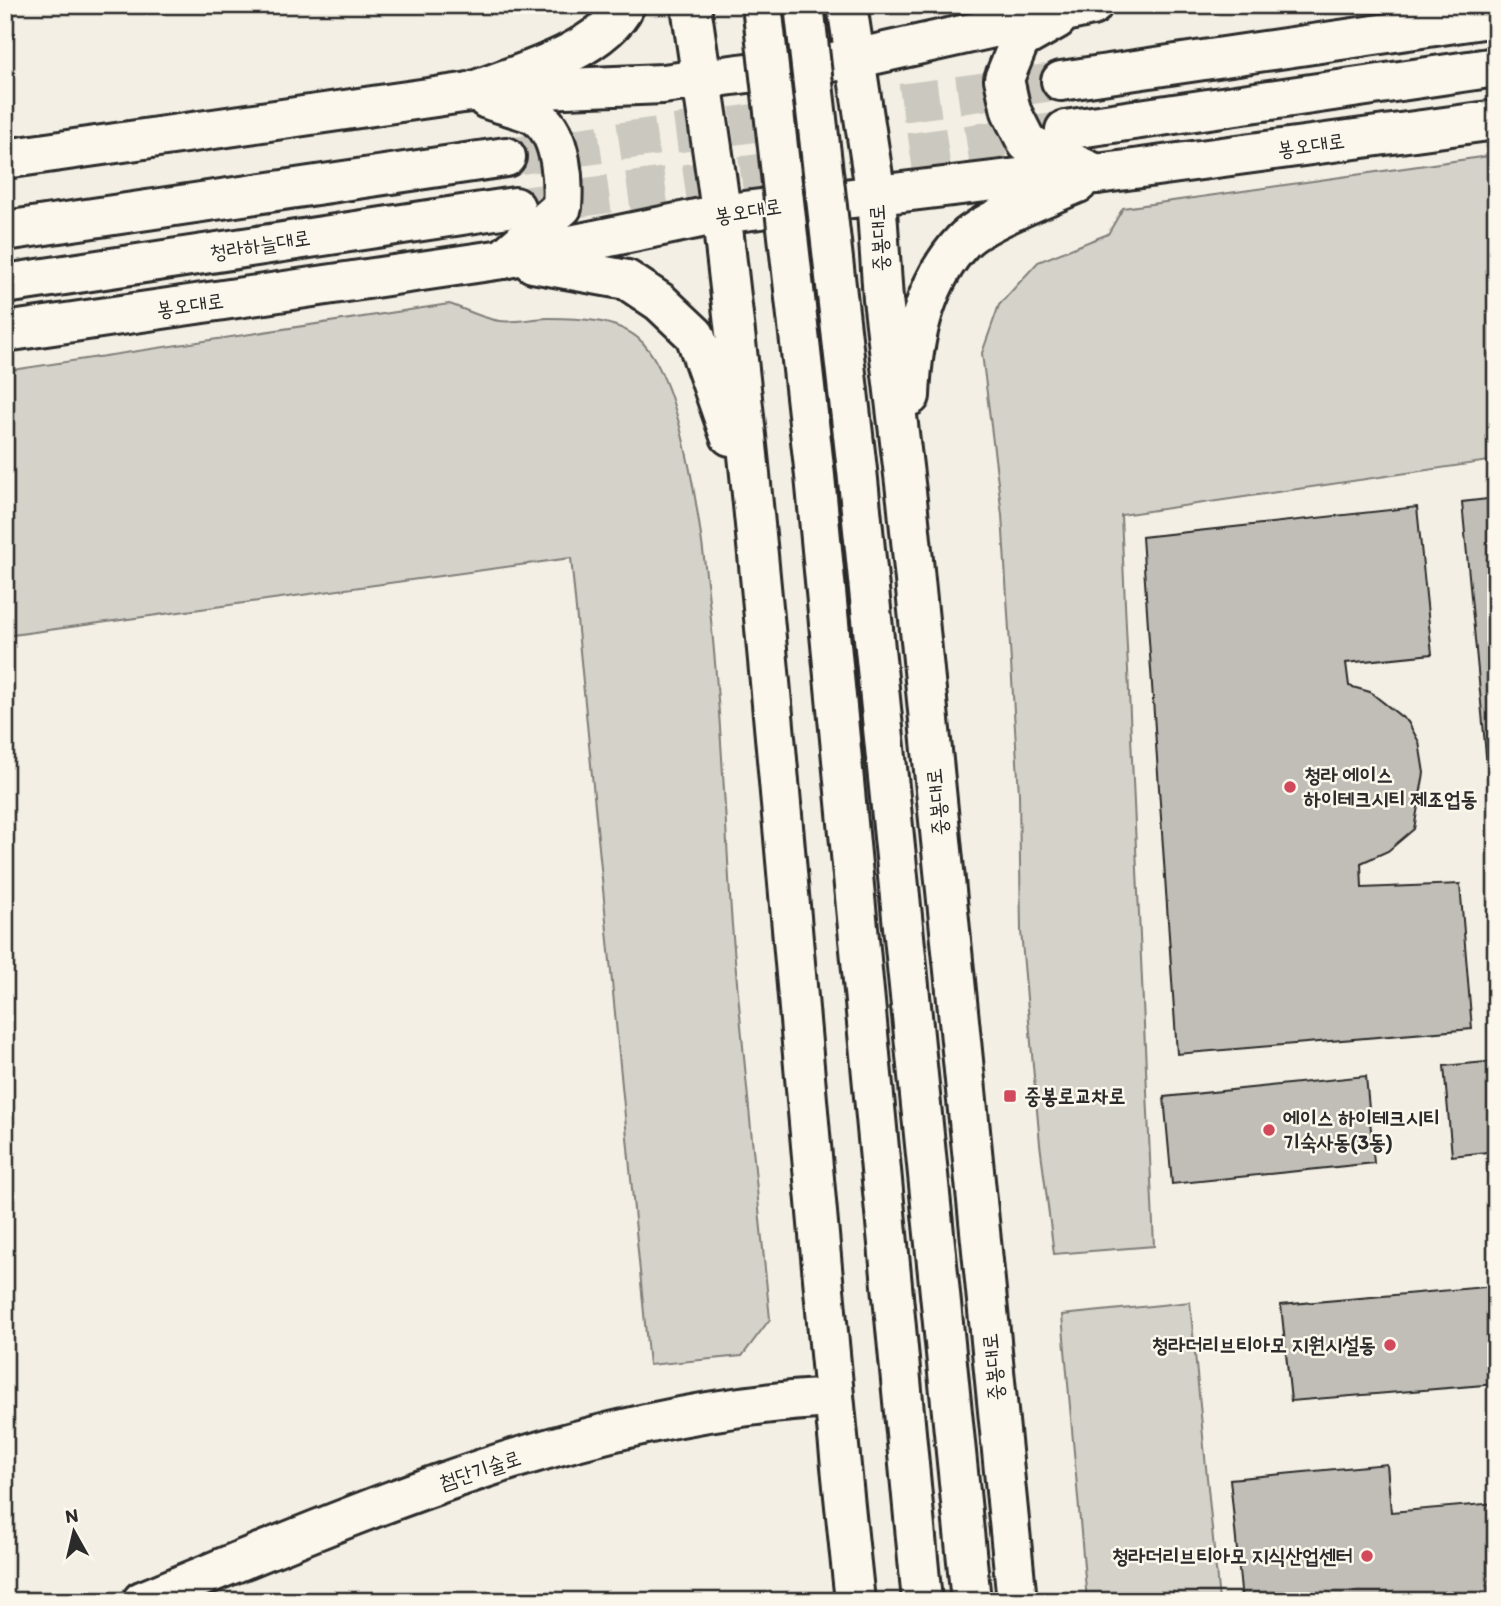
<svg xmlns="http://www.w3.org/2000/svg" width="1501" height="1606" font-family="Itim,'Poor Story',sans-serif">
	<rect width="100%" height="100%" fill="#f3efe4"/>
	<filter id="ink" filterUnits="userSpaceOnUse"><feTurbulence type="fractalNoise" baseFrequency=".0143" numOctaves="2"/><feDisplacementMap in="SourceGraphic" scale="14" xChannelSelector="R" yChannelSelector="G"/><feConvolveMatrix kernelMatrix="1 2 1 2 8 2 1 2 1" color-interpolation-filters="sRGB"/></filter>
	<g filter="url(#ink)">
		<path fill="#d5d2c9" stroke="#807e7a" stroke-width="2" d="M1496,155V460L1121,515L1154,1246L1054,1254L1040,1144L1021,931L1019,794L1002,515L982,353L999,305L1038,262L1108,234L1123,208Z
			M449,304C465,309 484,319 500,321C516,323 533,318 548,318C578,318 616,319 639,339C715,408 723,813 732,925C743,1056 757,1188 770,1319L742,1356L649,1365L571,558L5,636V371Z
			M1190,1302L1219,1601H1087L1062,1315Z"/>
		<path fill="#c0beb6" stroke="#2b2b2b" stroke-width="2" d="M1496,498V861L1462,502Z
			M1417,507L1432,654L1346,663L1349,686L1370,692L1408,722L1419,742L1424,773L1414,829L1388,851L1361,863L1362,888L1460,884L1472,1029L1177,1054L1142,537Z
			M1496,1061V1151L1452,1156L1444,1066Z
			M1366,1076L1374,1163L1172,1184L1164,1097Z
			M1496,1286V1384L1291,1401L1281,1305Z
			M1387,1464L1391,1512L1496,1503V1601H1242L1230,1479Z"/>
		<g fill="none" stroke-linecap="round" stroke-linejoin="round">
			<path stroke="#cbc8bf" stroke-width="38" stroke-dasharray="38 19" stroke-linecap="butt" d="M506,157L1061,81
				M515,207L1054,132"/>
			<g stroke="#2b2b2b" stroke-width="44">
				<path id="minor" d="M1057,19L1020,40L1004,79L1011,111L1027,143L1097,174
					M487,99C500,104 530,110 539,118C562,137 564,182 562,207L503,259
					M5,159L470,92L663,84L854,59L1092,6
					M142,1601C368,1509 586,1411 833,1398"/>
			</g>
			<g stroke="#2b2b2b" stroke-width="44">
				<path id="major" d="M691,5C702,85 716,165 725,245C778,696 806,1149 855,1601
					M847,5L876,196L883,299L907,500L1017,1601
					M1058,5L1077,8
					M470,92C516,75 603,51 625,5
					M533,263L627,280L660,302L695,335L730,436
					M5,332L503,259L720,214L1026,177L1097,174L1496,120
					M910,396C912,341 924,282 963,241C982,221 1050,195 1078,183"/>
			</g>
			<g stroke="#2b2b2b" stroke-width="44">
				<path id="highway" d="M1061,81L1496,17
					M1065,130L1496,67
					M5,231L506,157
					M5,284L515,207"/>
			</g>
			<use href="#minor" stroke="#fbf7ec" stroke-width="38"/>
			<use href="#major" stroke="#fbf7ec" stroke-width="38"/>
			<use href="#highway" stroke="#fbf7ec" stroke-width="38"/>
			<g stroke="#2b2b2b" stroke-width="44" stroke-linecap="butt">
				<path id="major-bridge" d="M762,5L815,476L922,1601
					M804,5L857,470L971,1601"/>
			</g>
			<use href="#major-bridge" stroke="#fbf7ec" stroke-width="38"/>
		</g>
	</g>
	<g fill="#d1495b" stroke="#fbf7ec" stroke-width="2.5">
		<circle cx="1290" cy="787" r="7"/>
		<rect x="1003" y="1089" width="14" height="14" rx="3.5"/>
		<circle cx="1269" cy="1130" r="7"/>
		<circle cx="1390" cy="1345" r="7"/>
		<circle cx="1367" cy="1556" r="7"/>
	</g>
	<g text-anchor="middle" stroke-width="5" stroke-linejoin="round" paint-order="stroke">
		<g font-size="21" fill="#2b2b2b" stroke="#fbf7ec">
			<text transform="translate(1311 145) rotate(-8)" y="7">봉오대로</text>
			<text transform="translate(748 211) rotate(-9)" y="7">봉오대로</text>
			<text transform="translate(879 238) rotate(-94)" y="7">중봉대로</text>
			<text transform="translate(260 245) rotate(-9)" y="7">청라하늘대로</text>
			<text transform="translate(190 305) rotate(-8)" y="7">봉오대로</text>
			<text transform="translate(937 802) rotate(-96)" y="7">중봉대로</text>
			<text transform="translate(993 1367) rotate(-96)" y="7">중봉대로</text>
			<text transform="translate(480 1470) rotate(-18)" y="7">첨단기술로</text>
		</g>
		<g font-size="21" font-weight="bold" fill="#2b2b2b" stroke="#fbf7ec" text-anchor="start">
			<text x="1304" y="782">청라 에이스<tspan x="1304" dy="24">하이테크시티 제조업동</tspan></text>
			<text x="1024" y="1103">중봉로교차로</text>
			<text x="1283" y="1125">에이스 하이테크시티<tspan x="1283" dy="24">기숙사동(3동)</tspan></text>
			<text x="1376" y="1352" text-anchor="end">청라더리브티아모 지원시설동</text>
			<text x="1353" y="1563" text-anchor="end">청라더리브티아모 지식산업센터</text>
		</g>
	</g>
	<rect width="1501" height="1606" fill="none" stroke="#fbf7ec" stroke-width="28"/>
	<rect x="14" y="14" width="1473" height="1578" fill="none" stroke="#2b2b2b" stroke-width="2.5" filter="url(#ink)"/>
	<g transform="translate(74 1532) rotate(352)" stroke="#fbf7ec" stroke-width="5" paint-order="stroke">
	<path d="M0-5L12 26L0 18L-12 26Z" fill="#2b2b2b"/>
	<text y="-10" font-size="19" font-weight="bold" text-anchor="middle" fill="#2b2b2b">N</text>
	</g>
</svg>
